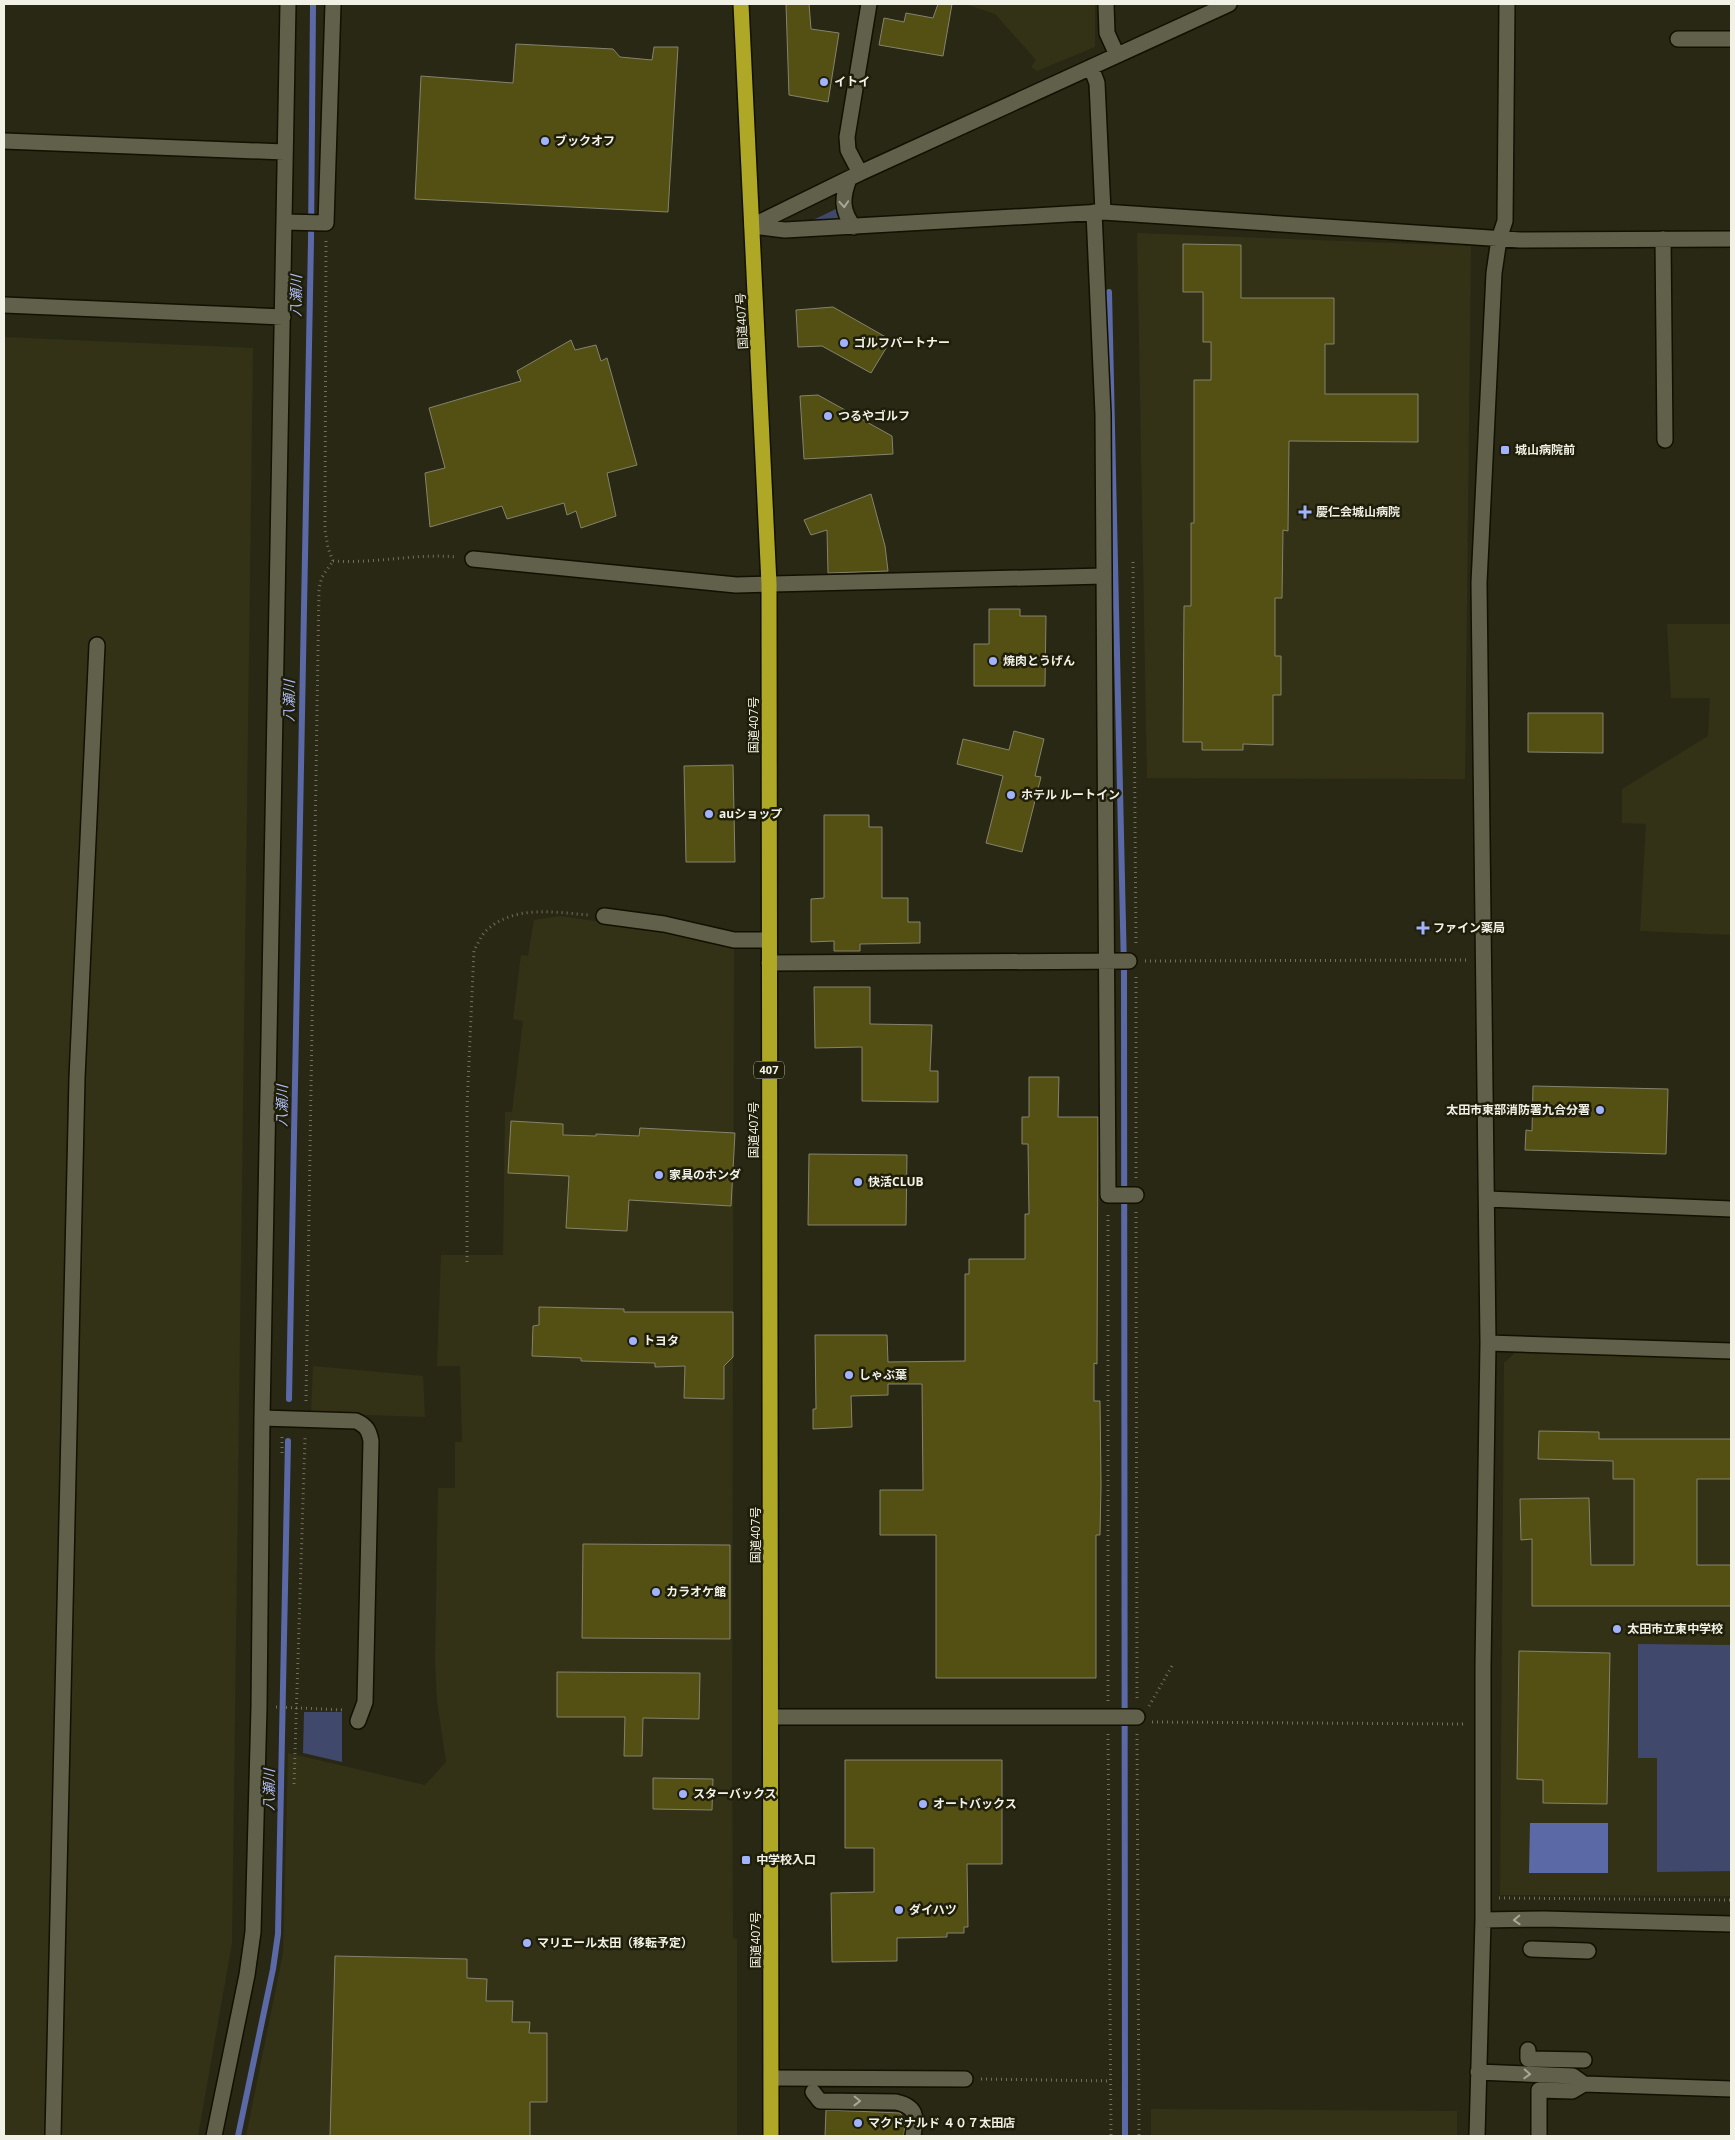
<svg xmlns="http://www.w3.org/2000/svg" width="1735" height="2140" font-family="'Open Sans','Noto Sans JP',sans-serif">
	<rect width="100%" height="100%" fill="#292814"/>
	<path fill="#333217" d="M965,4H1095V47L1037,71L1031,67L1036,60L995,14Z
		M1137,233L1471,246L1465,779L1147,778Z
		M4,337L253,348L232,1943L198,2136H4Z
		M1667,624H1731V935L1640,931L1646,824L1622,823V789L1708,736L1710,698H1671Z
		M560,916L656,930L734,946L732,1758L733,1938L737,1939V2136H246L283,1953L288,1753L425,1785L446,1762L437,1701L435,1662L438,1488H455V1442H462L460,1366H437L441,1255H503L505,1112H512L523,1021L513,1019L521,955L528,956L534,920Z
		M1517,1351L1731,1357V1896L1500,1895L1504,1363Z
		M313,1366L423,1376L425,1417L311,1413Z
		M1151,2109L1457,2111V2136H1151Z"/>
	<path fill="#40496c" d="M840,207L845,221L809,222Z
		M1638,1644L1731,1645V1871L1657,1872V1758H1638Z
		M304,1712H342V1762L303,1753Z"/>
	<path fill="#5b69a7" d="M1530,1823H1608V1873H1529Z"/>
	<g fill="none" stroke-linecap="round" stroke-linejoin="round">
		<path stroke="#5b69a7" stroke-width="6" d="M1109,292L1124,970L1125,2136
			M289,1399L311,240L313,4
			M238,2136L273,1969L278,1934L288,1441"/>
	</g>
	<path fill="#545014" stroke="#84836d" d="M786,4H809L811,29L839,33L828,102L789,95Z
		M938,4H952L943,56L879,45L884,18L904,22L906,13L933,18Z
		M516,44L613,49L620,57L652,60L654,47H678L668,212L415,199L421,76L513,83Z
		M1183,244L1241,245V298H1334V344H1325V394H1418V442L1289,441L1288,531L1283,530L1282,598H1275V656H1281V695H1273V745L1243,744V750H1202V742H1183L1184,606H1191V523H1194V380H1211V342H1203V292H1183Z
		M833,307L891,340L871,373L822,346L798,347L796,310Z
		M571,340L575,350L596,345L601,361L607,358L637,465L607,473L616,516L581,528L576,511L567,515L564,503L507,519L502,506L430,527L425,473L445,468L429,408L521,381L517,371Z
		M818,395L892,436L893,454L804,459L800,396Z
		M871,494L885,546L888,571L828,573L827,530L811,535L804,520Z
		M989,609H1020V616H1046L1045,686H974V644H989Z
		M1528,713H1603V753L1528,752Z
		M1014,731L1044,739L1035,776L1041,777L1022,852L986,843L1003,776L957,764L963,739L1009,750Z
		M733,765L735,862H686L684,766Z
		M824,815H869V827H882V898H908V922H920V943L860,944V951H834V941L811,942V899L824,898Z
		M814,987H870V1024L932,1025L930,1071H938V1102L862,1101V1047L815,1048Z
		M1029,1077H1059L1058,1117H1098L1097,1364L1094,1363V1401H1100L1101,1486L1100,1535H1096V1678H936V1535H880V1490H923L922,1384H888V1395L851,1396L852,1427L813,1429V1409H816L815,1335H887L888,1362L965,1361V1274H969V1259H1025V1214H1029L1028,1144H1022V1117H1029Z
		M1533,1086L1668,1089L1666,1154L1525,1150L1526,1130L1532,1131Z
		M511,1121L563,1124V1135L596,1136V1134L639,1136L640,1128L735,1133L731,1206L629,1200L627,1231L566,1228L569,1176L508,1173Z
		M809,1154L907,1155L906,1225H808Z
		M539,1307L624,1309V1312H733V1357L724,1366V1399L684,1398L685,1366L655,1367V1363L581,1361V1358L532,1356L533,1326L539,1325Z
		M1539,1431L1599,1432V1439H1731V1479H1697V1565H1731V1606H1532V1539L1521,1540L1520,1499L1589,1498L1591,1565H1634V1479H1613V1461L1538,1459Z
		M583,1544L730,1545V1639L582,1638Z
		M1519,1651L1610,1653L1607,1804L1543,1803V1780L1517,1779Z
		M557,1672L700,1673L699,1719L643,1718L642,1756H624L625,1717H557Z
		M845,1760H1002V1864H967L968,1927H964V1933H947V1937L897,1938V1961L832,1962L831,1893L874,1892V1848H845Z
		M653,1778L713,1779L712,1810L653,1809Z
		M335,1956L467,1959V1978L487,1979L486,2001H513L512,2022H530L529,2033H547V2102H530V2136H330Z
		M826,2110L900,2113L905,2119L904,2136H825Z"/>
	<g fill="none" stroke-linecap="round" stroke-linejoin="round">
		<g stroke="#121001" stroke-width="18">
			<path id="minor" d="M1106,4L1107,33L1117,55
				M1678,39H1731
				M1091,67L1097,83L1103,212
				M4,141L284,152
				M860,173L848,150L847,137L869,4
				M849,179C842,197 841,211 854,227
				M1094,212L1103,414L1108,1195H1136
				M284,222L326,223L333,4
				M752,226L785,230L1103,212L1520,240L1731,239
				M752,226L860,173L1229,4
				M1663,239L1665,440
				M4,305L283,317
				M473,559L736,585L1104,576
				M604,916L664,924L734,940H769
				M769,963L1129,961
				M1487,1199L1731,1209
				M1488,1343L1731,1351
				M262,1418L356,1421C367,1426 369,1431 371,1441L365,1702L358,1721
				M771,1717H1137
				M1483,1920L1544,1919L1731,1924
				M1531,1949L1588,1951
				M1528,2050V2059L1584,2060
				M1478,2072L1573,2076L1584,2084L1572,2091L1539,2090V2136
				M772,2078L965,2079
				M1584,2084L1731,2089
				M813,2092L820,2101L896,2102C918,2107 916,2117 913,2136
				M53,2136L77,1078L97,645
				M214,2136L247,1975L253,1932L259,1707L262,1418L288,4
				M1477,2136L1483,1920V1666L1488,1343L1479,583L1494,273L1499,239L1505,221L1507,4"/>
		</g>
		<g stroke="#121001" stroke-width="18">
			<path id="highway" d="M741,4L769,584L771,2136"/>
		</g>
		<path stroke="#71705f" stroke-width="3" stroke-dasharray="1 4" stroke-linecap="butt" d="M326,241L325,530L328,548L333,561
			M333,561C376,564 416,553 457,557
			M1133,562L1136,946
			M1145,961L1467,960
			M1136,1178V977
			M1136,1212L1137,1701
			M467,1262V1106L474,950C478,944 481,935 487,930C514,905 554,912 588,915
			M306,1401L319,588L322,577L333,561
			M282,1453V1437
			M1108,1701V1212
			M1149,1706L1172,1666
			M276,1707L344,1710
			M1152,1722L1462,1724L1466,1723
			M1108,1734L1111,2136
			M1137,1734L1139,2136
			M294,1784L305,1438
			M1499,1898L1731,1900
			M981,2079L1111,2081"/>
		<use href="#minor" stroke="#61604a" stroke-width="15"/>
		<use href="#highway" stroke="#afa726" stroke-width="15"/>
	</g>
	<defs><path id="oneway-chevron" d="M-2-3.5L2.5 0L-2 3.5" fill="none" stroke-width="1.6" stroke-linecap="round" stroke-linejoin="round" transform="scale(1.25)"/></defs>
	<g stroke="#a9a898">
		<use href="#oneway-chevron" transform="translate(844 204) rotate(86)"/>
		<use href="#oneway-chevron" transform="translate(1517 1920) rotate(178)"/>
		<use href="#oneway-chevron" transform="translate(1527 2074) rotate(3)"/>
		<use href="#oneway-chevron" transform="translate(857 2101) rotate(1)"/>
	</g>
	<g fill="#a1b3fd" stroke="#1f1e0b" stroke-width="2">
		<circle cx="824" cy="82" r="5"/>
		<circle cx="545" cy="141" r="5"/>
		<circle cx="844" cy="343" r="5"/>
		<circle cx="828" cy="416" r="5"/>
		<rect x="1500" y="445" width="10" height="10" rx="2.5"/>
		<path d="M1302.5 504.5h5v5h5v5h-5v5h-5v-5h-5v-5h5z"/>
		<circle cx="993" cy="661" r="5"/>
		<circle cx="1011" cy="795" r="5"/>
		<circle cx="709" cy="814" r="5"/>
		<path d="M1420.5 920.5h5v5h5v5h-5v5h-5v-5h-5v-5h5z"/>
		<circle cx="1600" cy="1110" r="5"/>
		<circle cx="659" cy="1175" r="5"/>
		<circle cx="858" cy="1182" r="5"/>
		<circle cx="633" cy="1341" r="5"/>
		<circle cx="849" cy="1375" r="5"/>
		<circle cx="656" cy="1592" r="5"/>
		<circle cx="1617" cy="1629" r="5"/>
		<circle cx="683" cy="1794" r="5"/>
		<circle cx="923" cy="1804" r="5"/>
		<rect x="741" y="1855" width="10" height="10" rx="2.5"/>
		<circle cx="899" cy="1910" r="5"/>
		<circle cx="527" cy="1943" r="5"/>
		<circle cx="858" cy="2123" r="5"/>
	</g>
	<g text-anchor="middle" stroke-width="5" stroke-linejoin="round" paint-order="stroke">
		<rect fill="#1f1e0b" stroke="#b2b2a4" stroke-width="1" x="754" y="1061.5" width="30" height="17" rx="4"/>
		<g font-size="11" font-weight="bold" fill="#f1f1e5">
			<text x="769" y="1074">407</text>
		</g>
		<g font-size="12" font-weight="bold" fill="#f1f1e5" stroke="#1f1e0b" text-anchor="start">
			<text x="834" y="86">イトイ</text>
			<text x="555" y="145">ブックオフ</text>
			<text x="854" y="347">ゴルフパートナー</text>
			<text x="838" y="420">つるやゴルフ</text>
			<text x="1515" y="454">城山病院前</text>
			<text x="1316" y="516">慶仁会城山病院</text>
			<text x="1003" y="665">焼肉とうげん</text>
			<text x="1021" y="799">ホテル ルートイン</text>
			<text x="719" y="818">auショップ</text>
			<text x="1433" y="932">ファイン薬局</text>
			<text x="1590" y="1114" text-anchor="end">太田市東部消防署九合分署</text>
			<text x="669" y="1179">家具のホンダ</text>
			<text x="868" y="1186">快活CLUB</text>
			<text x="643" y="1345">トヨタ</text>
			<text x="859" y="1379">しゃぶ葉</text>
			<text x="666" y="1596">カラオケ館</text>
			<text x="1627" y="1633">太田市立東中学校</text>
			<text x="693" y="1798">スターバックス</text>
			<text x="933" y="1808">オートバックス</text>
			<text x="756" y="1864">中学校入口</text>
			<text x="909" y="1914">ダイハツ</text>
			<text x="537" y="1947">マリエール太田（移転予定）</text>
			<text x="868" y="2127">マクドナルド ４０７太田店</text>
		</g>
		<g font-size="12" fill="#f1f1e5" stroke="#1f1e0b">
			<text transform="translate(742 321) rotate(-93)" y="4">国道407号</text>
			<text transform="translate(754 725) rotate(-90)" y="4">国道407号</text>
			<text transform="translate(754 1130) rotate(-90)" y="4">国道407号</text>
			<text transform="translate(756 1535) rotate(-90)" y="4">国道407号</text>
			<text transform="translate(756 1940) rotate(-90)" y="4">国道407号</text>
		</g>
		<g font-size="14" font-style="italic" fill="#aebbf1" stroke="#1f1e0b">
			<text transform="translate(296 296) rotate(-89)" y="5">八瀬川</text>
			<text transform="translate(289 701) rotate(-89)" y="5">八瀬川</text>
			<text transform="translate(282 1106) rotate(-89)" y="5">八瀬川</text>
			<text transform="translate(269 1790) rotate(-89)" y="5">八瀬川</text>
		</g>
	</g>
	<rect width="1735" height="2140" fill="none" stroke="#f1f1e5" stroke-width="10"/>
</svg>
